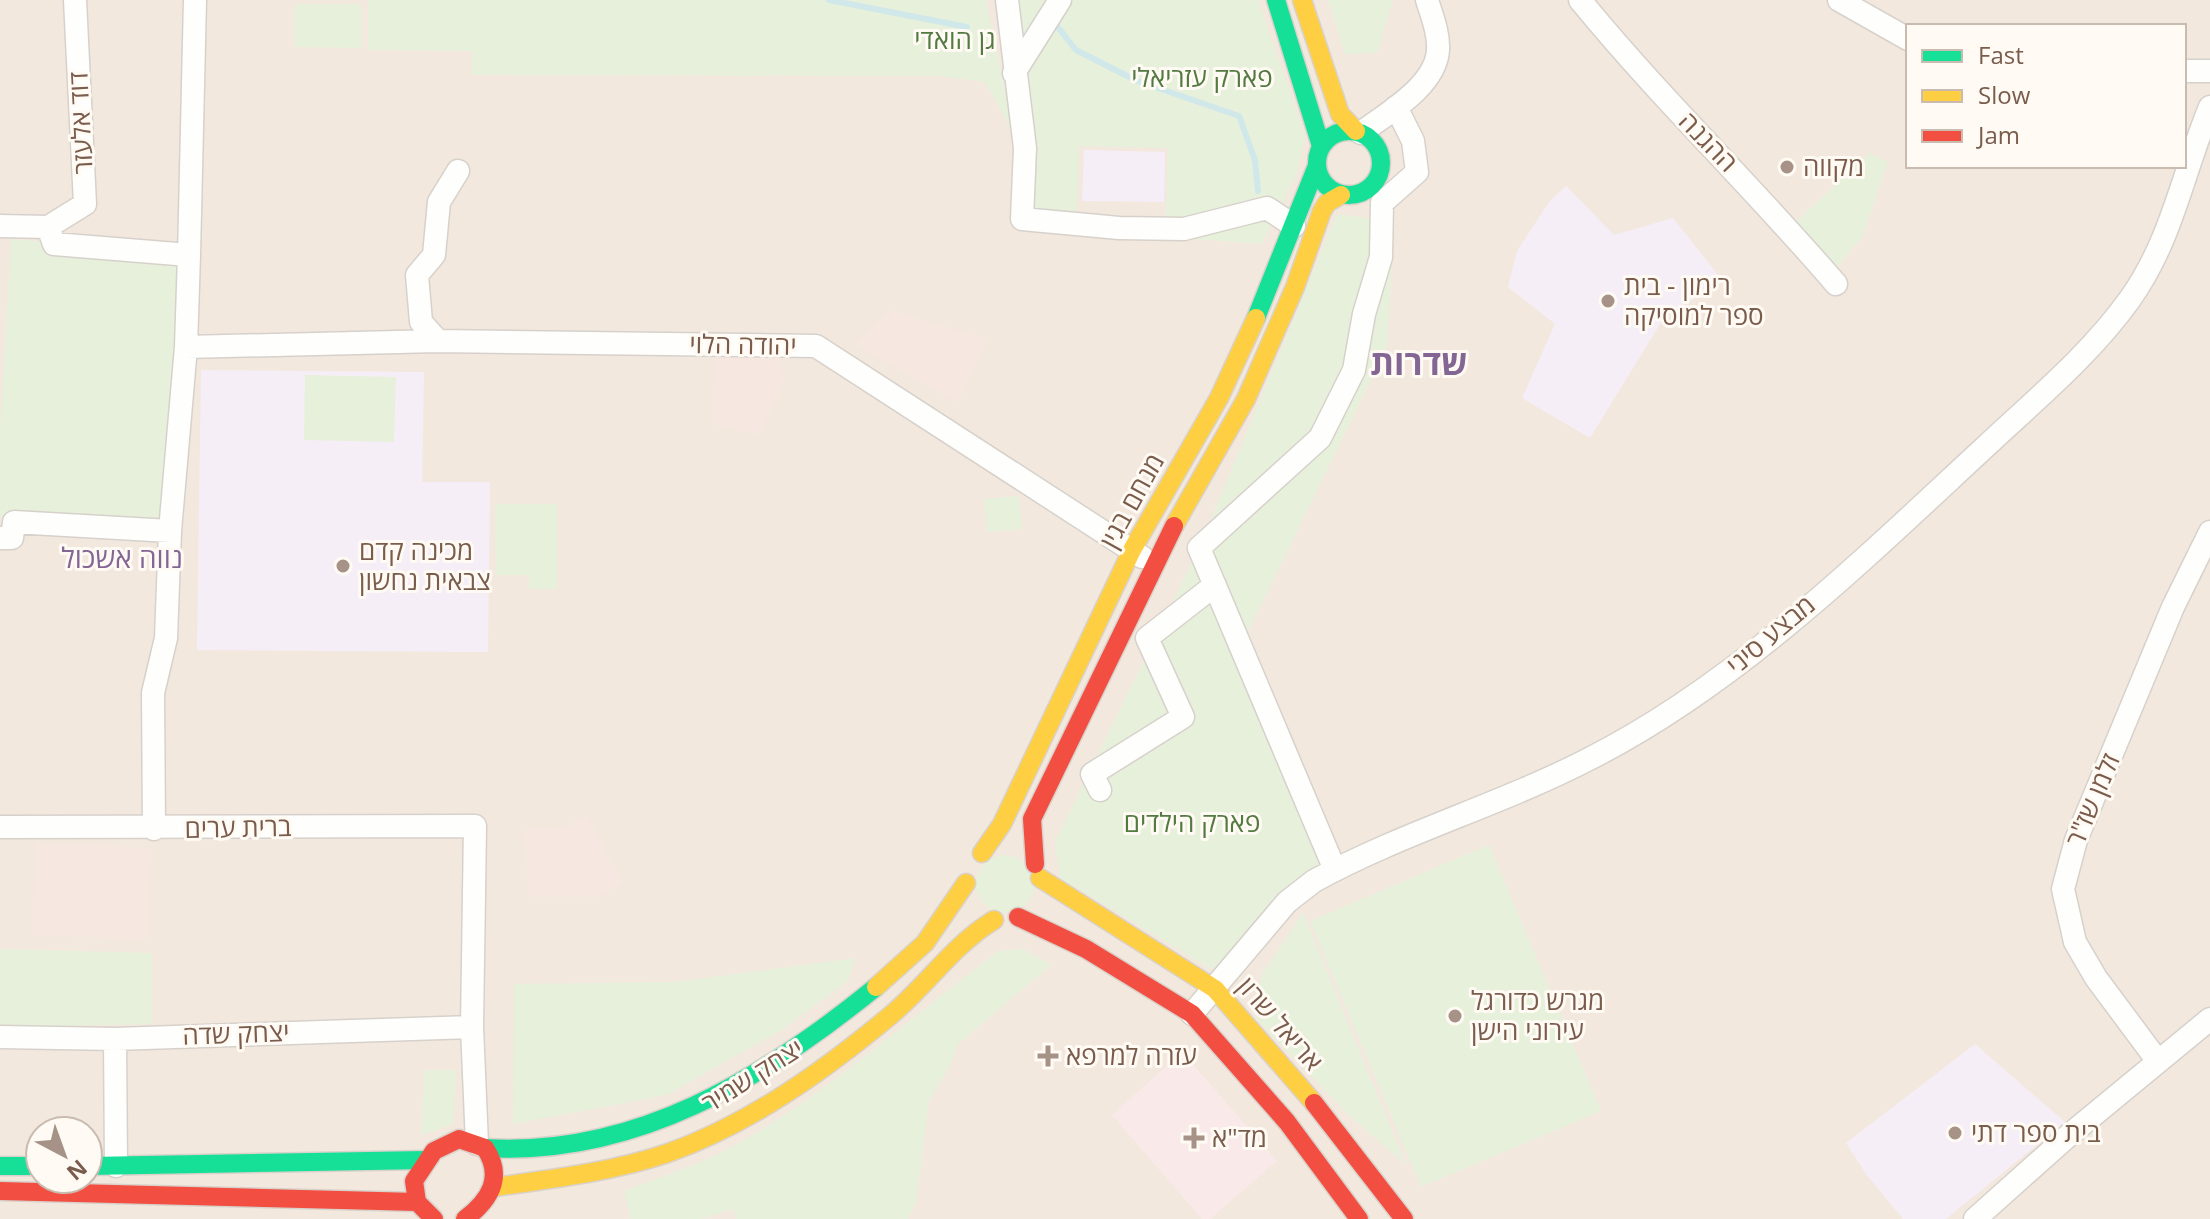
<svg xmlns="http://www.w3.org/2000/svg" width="2210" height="1219" font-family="'Open Sans','Noto Sans Hebrew',sans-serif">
	<rect width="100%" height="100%" fill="#f9f5f0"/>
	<path fill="#f2e8de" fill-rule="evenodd" d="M0,0H2210V1219H0ZM1908,26H2184V166H1908ZM40,1131H88V1179H40Z"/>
	<path fill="#f6e8e1" d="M889,310L987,339L957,403L856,344Z
		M715,355H779L784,383L759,435L712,424Z
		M587,815L622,883L598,897H529L524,830L565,827Z
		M36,843L151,848L147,939L32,935Z"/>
	<path fill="#f6eef6" d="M1084,150L1165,152L1164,202L1082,201Z
		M1566,186L1614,235L1673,218L1723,281L1665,316L1590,438L1522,398L1555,324L1508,287L1517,251L1549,202Z
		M201,370L424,372L422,482H490L488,652L197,650Z
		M1975,1044L2065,1122L1946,1219H1903L1866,1174L1846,1143Z"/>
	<path fill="#fae9e9" d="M1182,1052L1277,1161L1210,1219H1202L1112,1115Z"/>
	<path fill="#e7f0db" d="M368,0H986L1015,137L985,82L939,76L471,75L473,51L368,50Z
		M1017,0H1258L1305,136L1297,173L1262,244L1165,237L1168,148L1079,146L1077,214L1029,208Z
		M1328,0H1393L1377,53L1345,54Z
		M295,4H361V48L295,47Z
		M1870,153L1888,162L1862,237L1832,273L1791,226Z
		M1337,214L1368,218L1392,269L1387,347L1247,634L1287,754L1338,859L1216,972L1060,878L1055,842L1199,548Z
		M11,239L184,253L161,524L0,518V434Z
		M305,375L396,377L394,442L304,440Z
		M1019,496L1022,529L987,532L984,499Z
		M495,504H557V589H529V575H496Z
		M1489,845L1601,1111L1421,1187L1310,921Z
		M976 884a29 29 0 1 1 58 0a29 29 0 1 1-58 0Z
		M1303,913L1406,1165L1348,1114L1257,1020L1261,976Z
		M0,949L152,953V1024L0,1027Z
		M1023,949L1051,965L958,1044L951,1064L929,1101L916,1203L908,1219H736L733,1209L701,1219H631L624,1191C666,1175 710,1161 748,1138C837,1085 916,1013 999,951Z
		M856,958L848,981L783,1029L667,1095L513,1124L514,984L674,982Z
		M425,1070H456L453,1124L421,1135Z"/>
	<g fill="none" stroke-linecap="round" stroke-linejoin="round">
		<path stroke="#d0e8ea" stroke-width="6" d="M829,0L967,27
			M1053,21L1076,50L1135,80L1239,116L1255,160L1258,191"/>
		<g stroke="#d7d1cb" stroke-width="25">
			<path id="street" d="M1007,0L1025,148L1022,219L1119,228L1184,229L1267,208L1294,226
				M1580,0C1661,99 1753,187 1836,284
				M1839,0L1908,39
				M2184,71H2210
				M1014,73L1060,0
				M1361,133C1387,113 1436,86 1438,50C1439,33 1432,16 1427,0
				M458,171L439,202L434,255L417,275L421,322L438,341L816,346L1142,557
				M0,226L48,227L85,204L75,0
				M48,227L54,244L189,255L186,347
				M189,255L195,0
				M0,538H12L14,522L170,531
				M1100,790L1092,774L1183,717L1147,638L1215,585
				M0,827L475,826L472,1027L477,1144
				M154,829L153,693L166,638L170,531L186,347L438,341
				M1335,870L1199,548L1320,438L1354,370L1364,314L1381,257L1382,203L1417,172L1413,141L1396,107
				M1192,1014L1287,902L1314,881C1401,833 1500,805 1589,759C1737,684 1863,560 1984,448C2034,401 2090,355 2130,299C2172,240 2183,172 2210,107
				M0,1037L115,1039L472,1027
				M115,1039L116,1166
				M2157,1060L2096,978L2075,942L2063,889L2076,840L2173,607L2210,532
				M1975,1219L2068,1136L2210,1019"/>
		</g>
		<g stroke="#d9d2cb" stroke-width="21">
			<path id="fast" d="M1276,0L1321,146
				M1317 163a32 32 0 1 1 64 0a32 32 0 1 1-64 0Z
				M1256,318L1316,168
				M485,1148C635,1157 763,1079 876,987
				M0,1166H40
				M88,1166L425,1160"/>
		</g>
		<g stroke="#d9d2cb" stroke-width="21">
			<path id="slow" d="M1302,0L1340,114L1356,131
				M1174,526L1246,399L1295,287L1322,211L1327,203L1341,195
				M982,853L1002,824L1132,550L1219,398L1256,318
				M1040,878L1215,989L1314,1103
				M876,987L925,943L966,883
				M494,1187C552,1179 612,1172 668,1153C750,1124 825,1070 891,1015C927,985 953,945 994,920"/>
		</g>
		<g stroke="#d9d2cb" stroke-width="21">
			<path id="jam" d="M1035,864L1032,819L1174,526
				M1018,917L1086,949L1192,1014L1287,1122L1359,1219
				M1314,1103L1404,1219
				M0,1191L417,1202
				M434,1219L417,1202L414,1181L434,1151L459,1139L485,1148C504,1177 490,1200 465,1219"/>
		</g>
		<use href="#street" stroke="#fefefd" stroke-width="22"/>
		<use href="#fast" stroke="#16e098" stroke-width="18"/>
		<use href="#slow" stroke="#ffcf43" stroke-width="18"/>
		<use href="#jam" stroke="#f24e42" stroke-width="18"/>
	</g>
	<g fill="#a69286" stroke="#fffaf3" stroke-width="3">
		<circle cx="1787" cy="167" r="8"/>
		<circle cx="1608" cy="301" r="8"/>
		<circle cx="343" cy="566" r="8"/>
		<circle cx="1455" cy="1016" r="8"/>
		<path d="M1044 1044h8v8h8v8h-8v8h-8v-8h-8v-8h8z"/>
		<circle cx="1955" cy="1133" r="8"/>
		<path d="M1190 1126h8v8h8v8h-8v8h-8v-8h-8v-8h8z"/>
	</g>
	<g text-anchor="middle" stroke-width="6" stroke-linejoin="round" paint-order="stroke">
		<g font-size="26" fill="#537a41" stroke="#fffaf3">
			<text x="955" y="49">גן הואדי</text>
			<text x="1202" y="87">פארק עזריאלי</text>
			<text x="1192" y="832">פארק הילדים</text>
		</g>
		<g font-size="26" fill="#7a5c4d" stroke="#fffaf3">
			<text transform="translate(81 123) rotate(-93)" y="9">דוד אלעזר</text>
			<text transform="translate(1708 142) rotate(46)" y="9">ההגנה</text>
			<text transform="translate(743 345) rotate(1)" y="9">יהודה הלוי</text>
			<text transform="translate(1132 501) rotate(-61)" y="9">מנחם בגין</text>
			<text transform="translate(1771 635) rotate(-40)" y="9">מבצע סיני</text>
			<text transform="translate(2093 800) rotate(-67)" y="9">זלמן שז"ר</text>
			<text transform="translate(238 828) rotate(-1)" y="9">ברית ערים</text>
			<text transform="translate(1280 1024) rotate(49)" y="9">אריאל שרון</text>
			<text transform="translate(236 1034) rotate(-2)" y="9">יצחק שדה</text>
			<text transform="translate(753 1076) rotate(-32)" y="9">יצחק שמיר</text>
		</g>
		<g font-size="26" fill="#7a5c4d" stroke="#fffaf3" text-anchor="start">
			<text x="1803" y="176">מקווה</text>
			<text x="1624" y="295">רימון - בית<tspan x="1624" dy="30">ספר למוסיקה</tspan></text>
			<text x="359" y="560">מכינה קדם<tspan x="359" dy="30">צבאית נחשון</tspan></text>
			<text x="1471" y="1010">מגרש כדורגל<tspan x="1471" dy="30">עירוני הישן</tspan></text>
			<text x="1066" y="1065">עזרה למרפא</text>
			<text x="1971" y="1142">בית ספר דתי</text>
			<text x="1212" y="1147">מד"א</text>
		</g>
		<g font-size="28" fill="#846695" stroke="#fffaf3">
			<text x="122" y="568">נווה אשכול</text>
		</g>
		<g font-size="34" font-weight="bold" fill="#846695" stroke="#fffaf3">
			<text x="1419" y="375">שדרות</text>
		</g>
	</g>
	<rect x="1906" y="24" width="280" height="144" fill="#fffaf3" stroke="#cabbb1" stroke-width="2"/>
	<rect x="1922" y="50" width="40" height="12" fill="#16e098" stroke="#cabbb1" stroke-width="2"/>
	<text x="1978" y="64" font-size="24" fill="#7a5c4d">Fast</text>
	<rect x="1922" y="90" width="40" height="12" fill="#ffcf43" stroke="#cabbb1" stroke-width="2"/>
	<text x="1978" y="104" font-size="24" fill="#7a5c4d">Slow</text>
	<rect x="1922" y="130" width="40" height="12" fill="#f24e42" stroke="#cabbb1" stroke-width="2"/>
	<text x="1978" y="144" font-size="24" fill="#7a5c4d">Jam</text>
	<g transform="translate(64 1155) rotate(139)"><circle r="38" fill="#fffaf3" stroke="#cabbb1" stroke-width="2"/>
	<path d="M0-6L14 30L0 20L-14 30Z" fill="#a69286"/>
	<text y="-12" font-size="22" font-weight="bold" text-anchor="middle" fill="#7a5c4d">N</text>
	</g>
</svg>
